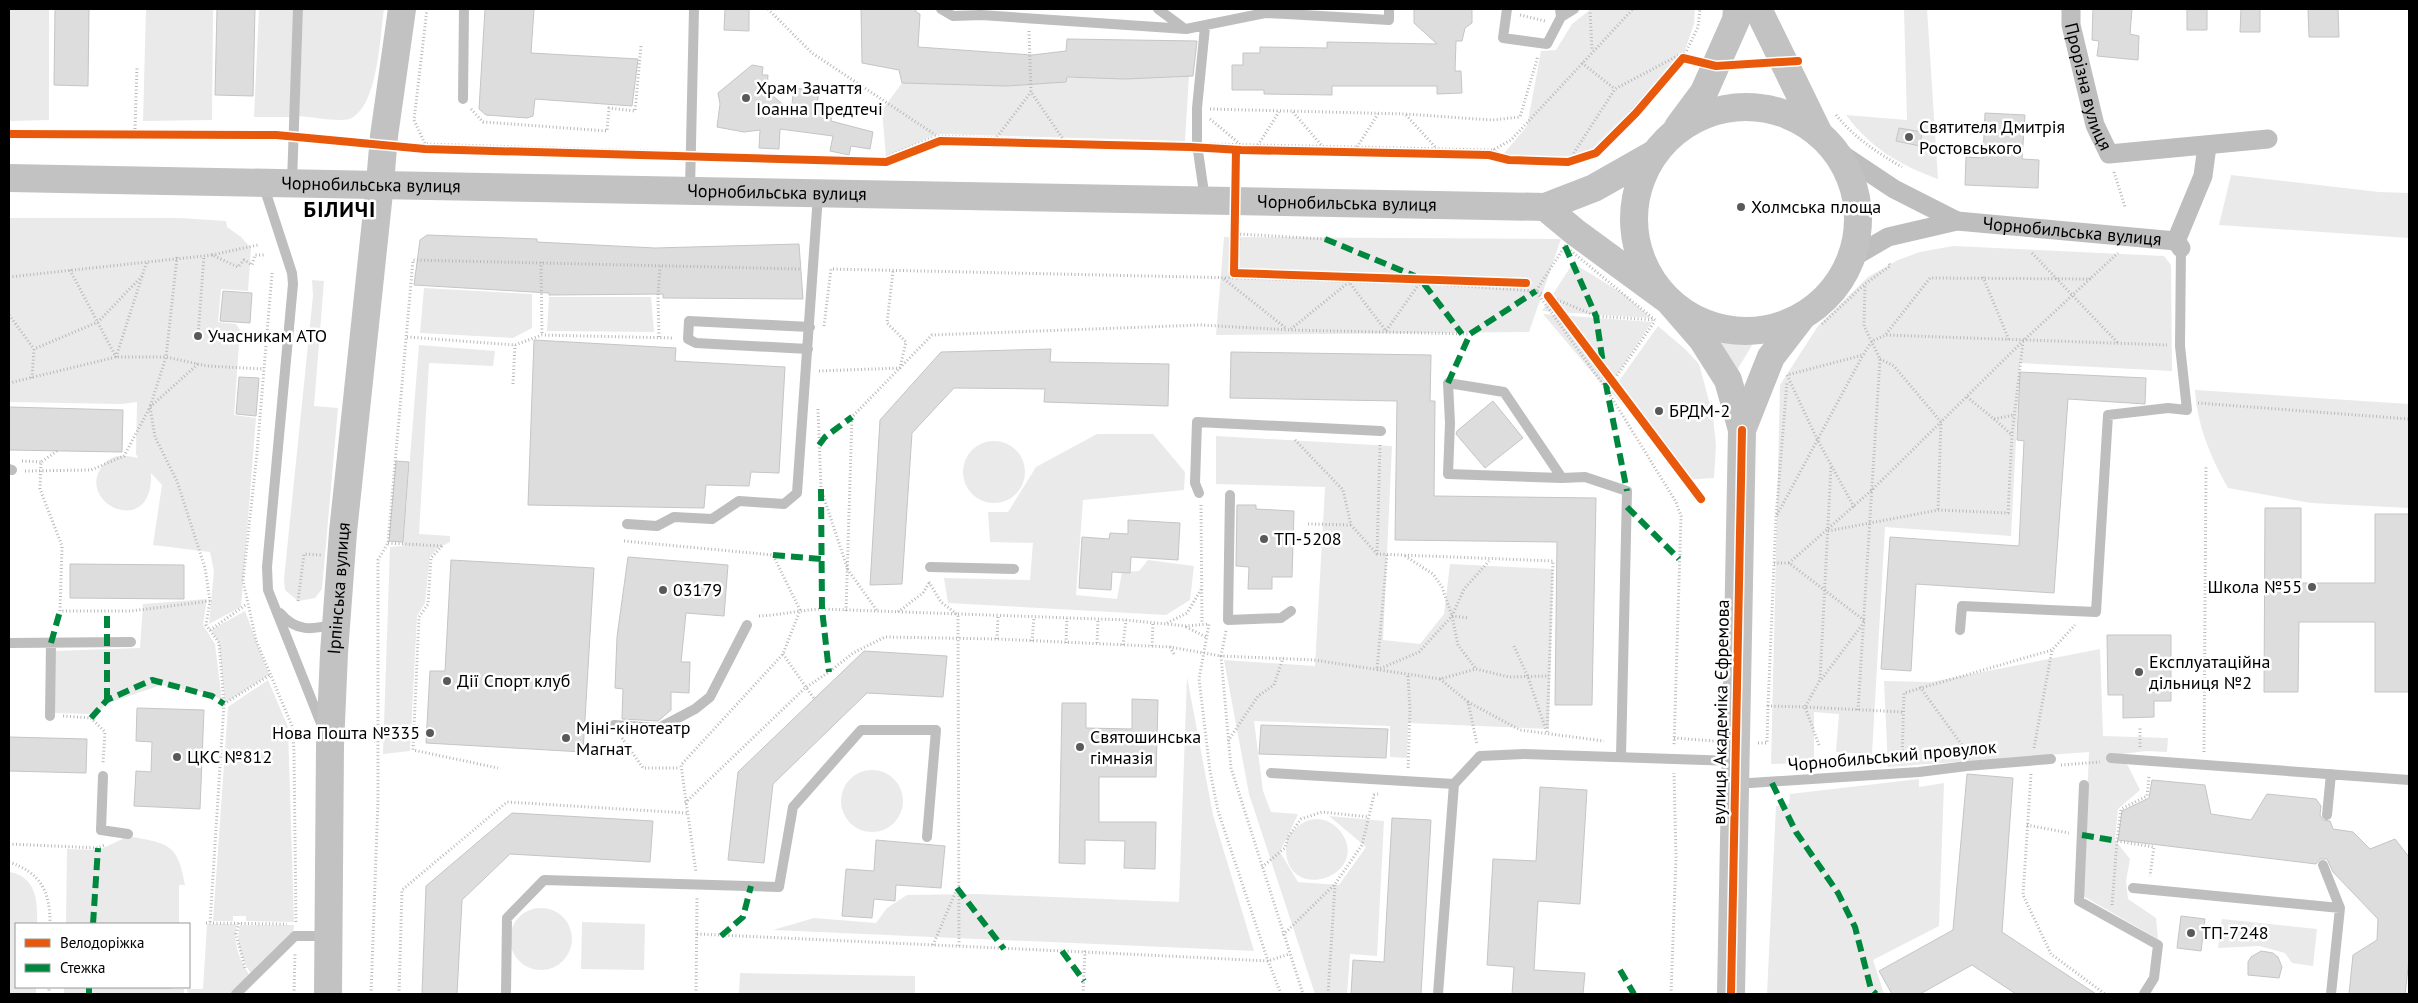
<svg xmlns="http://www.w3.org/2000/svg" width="2418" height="1003" font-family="'PT Sans',sans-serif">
	<rect width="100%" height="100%" fill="#fff"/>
	<path fill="#eaeaea" d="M9,9H49V120L9,121Z
		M146,9H213L212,120L143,121Z
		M259,9H295L290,117H254Z
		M303,9H384C380,36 378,109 349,119C339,122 311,117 299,116Z
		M1591,9H1695L1694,24L1684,53L1611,140L1568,162L1496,163L1527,126L1541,51L1556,50L1572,24Z
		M1904,9H1927L1938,179C1899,165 1871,148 1846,115L1907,120Z
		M1189,76L1185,141L937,134L886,157L882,110L902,83L982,85L1066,82L1067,78Z
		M2231,175L2379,192L2409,193V238L2219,225Z
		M9,218H180L226,221L227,227L241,237L251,248L248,291L221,289L218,322L236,324L240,330L234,415L256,418L241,607L209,624L214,571L210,552L153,545L162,485L151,473C154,541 73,503 103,465C113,453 125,455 138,458L136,454L137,402L122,404L9,402Z
		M1224,237L1561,239L1529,332L1216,335Z
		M1953,246L2164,256L2171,265L2172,371L2020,363L2011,536L1885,527L1872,754L1836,752L1839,714L1814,712V763L1771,764L1780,385L1818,326L1868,277L1898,260L1920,252Z
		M1573,263L1625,295L1651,318L1542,311Z
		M312,280L324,281L314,406L338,408L322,589L315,598L298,601L285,590L284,579L313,296Z
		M424,288L532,294V328L513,338L420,333Z
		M549,297H651L654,332L547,331Z
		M1543,314L1652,322L1607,390Z
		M1658,326L1685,349L1699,364L1713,416L1716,446L1714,478L1685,480L1641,424L1611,392Z
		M1720,341L1754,342L1734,375Z
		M419,345L495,351L493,366L429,363L419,534L450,536V542L438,548L430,556L425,603L417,616L410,751L383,754L390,547L403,546Z
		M2195,390L2409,404V508L2311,503L2228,488C2211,458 2197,425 2195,390Z
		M1097,434H1153L1185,472L1184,490L1083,500L1076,595L1117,599L1122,572L1139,571L1148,560L1194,566L1190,600L1166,615L948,603L944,578L1030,580L1033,543L990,542L988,512H1008L1036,467Z
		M1216,436L1392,446L1383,640L1420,644L1444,614L1450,564L1553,569L1549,729L1408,723L1407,758L1390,757V726L1254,721L1263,791L1271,812L1298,814L1288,836C1298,826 1307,816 1324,820C1333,823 1340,829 1344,837C1364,874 1298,900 1287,859C1285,851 1287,844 1287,837L1280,852L1298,882L1339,885L1366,847L1329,816L1384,821L1377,956L1350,954L1347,994H1315L1249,794L1224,660L1315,666L1325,487L1216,484Z
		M963 472a31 31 0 1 1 62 0a31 31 0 1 1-62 0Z
		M207,599L203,625L215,644L222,701L212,694L161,685L106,704L95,717L91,714L54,713V651L140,648L143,604Z
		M245,611L269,675L225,703L219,643L211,630Z
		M2100,649L2103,736L2168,738L2167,752L2146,751L2122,754L2140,790L2118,809L2115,840L2130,859L2126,881L2128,899L2156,918L2158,939L2083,896L2089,752L1888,767L1884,681L1931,682Z
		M1187,677L1213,815L1254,951L773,930L814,918L876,923L887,908L907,895L976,894L1179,902Z
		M268,680L288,727L294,922L246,921V916H233V921H213L228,707Z
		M841 801a31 31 0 1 1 62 0a31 31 0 1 1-62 0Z
		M1919,779V787L1944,783L1939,926L1873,960L1884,994H1767L1776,806L1789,804L1790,794Z
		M129,836C167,844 178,842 185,885H179V924H66L67,849L99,850Z
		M9,872C36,876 38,901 37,924H16V987H36V994H9Z
		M510 939a31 31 0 1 1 62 0a31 31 0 1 1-62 0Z
		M2222,919L2317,929L2313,966L2292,963L2285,953L2259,946L2218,948Z
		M582,922L645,924L644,970L581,969Z
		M207,924H237C232,942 240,964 252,978L235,994H188L187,989H203Z
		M240,925H294L293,936L253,976C242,962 235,942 240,925Z
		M740,973L915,976V994H739Z
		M64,987H170L171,989H184V994H64Z"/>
	<path fill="#ddd" stroke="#c5c5c5" d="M55,9H89L88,86L54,85Z
		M217,9H255L253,96L215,95Z
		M485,9H534L531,53L638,59L632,106L535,99L533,116L527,118L486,115L479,109Z
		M725,9H749V31L724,30Z
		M861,9H916V12L920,14L918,47L1032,55L1066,51L1067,39L1197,41L1193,76L1125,79L1067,77L1066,82L1007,86L902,83L899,70L862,63Z
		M1414,9H1472V23L1465,28L1462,41H1456L1455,71H1461L1462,93L1437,94V86H1332V95L1264,94V90H1232V65H1243V53H1260V47L1327,48V42L1437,44L1414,23Z
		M2093,9H2132L2130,34L2139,36L2138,60L2097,56L2099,41L2092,40Z
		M2187,9H2207V30H2187Z
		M2241,9H2260V32H2240Z
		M2308,9H2338L2339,37H2309Z
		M752,65L763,67L762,75H768L767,91L791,111L794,88L819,91L817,106L832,108L831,121L873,132L870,149L851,146L849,155L830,151L833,136L780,129L779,149L759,148L760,130L744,132L717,127L720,104L718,93Z
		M1985,113L2025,115L2022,159L2039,160L2038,188L1965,185L1966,157L1983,158Z
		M1899,128L1922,132L1920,146L1896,141Z
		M427,235L537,239V242L655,248L799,244L803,299L663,298V294L549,295V293L414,285L420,240Z
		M223,291L252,293L250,323L220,321Z
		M534,340L676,348L675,361L785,367L779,473L751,472L749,486L706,485L704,508L528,505Z
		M1051,349L1050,362L1169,364L1168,406L1044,402L1045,389L954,388L912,433L902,584L870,585L880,420L941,352Z
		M1231,352L1431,355L1430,401H1435L1434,496L1596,498L1592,705H1555L1557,542L1395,540L1397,401L1230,398Z
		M2020,372L2146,378L2145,404L2068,399L2054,593L1916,584L1911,671L1881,669L1890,537L2019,546L2024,441L2017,440Z
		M239,377L259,378L256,416L236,414Z
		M1493,401L1523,438L1485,468L1456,434L1457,431Z
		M9,407L123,410L122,452L9,450Z
		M396,461L409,462L403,542L389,541Z
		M1237,505H1256V509L1294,511L1292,577H1272V589H1248L1249,567L1236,566Z
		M2265,508H2301V583H2375V514H2409V692H2375V622H2299L2298,692H2264Z
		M1128,520L1180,523L1178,560L1131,557L1130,573L1112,572L1111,590L1079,588L1082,537L1109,539L1110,533L1128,534Z
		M628,557L728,565L724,616L686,613L681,662H690L689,693L671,692V710L658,721L622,719L623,689L615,688L617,637Z
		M451,560L594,568L583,752L426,743L430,671H445Z
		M70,564L184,565V599L70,598Z
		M2107,635H2171V701H2154V717L2123,718V695H2108Z
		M864,651L947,656L943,697L867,693L773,784L764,863L728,860L738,772Z
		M1132,699L1158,700L1156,777H1099V822H1156L1155,869L1124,868L1125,841L1085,840V864L1059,863L1062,703H1086V728L1132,729Z
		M137,708L204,710L200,809L134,806L136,771L151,772L152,742L136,741Z
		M1261,725L1388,729L1386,758L1259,754Z
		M9,737L87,739L86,773L9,771Z
		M1967,774L2013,778L2002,932L2096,994H2016L1972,965L1920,994H1892L1879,971L1953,930Z
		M2152,780L2205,785L2211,814L2251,820L2267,794L2316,799L2321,806L2320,815L2323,820L2330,821L2333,829L2353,832L2370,849L2395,839L2409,857V960L2405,994H2349L2353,955L2377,940L2378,919L2333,872L2327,859H2320L2316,864L2118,840L2122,811L2149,798Z
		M1540,787L1587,790L1580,904L1538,901L1534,970L1585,973L1583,994H1512L1514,967L1487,965L1493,859L1536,861Z
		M512,813L653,821L650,862L510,854L462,900L457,994H422L426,886Z
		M1392,818L1431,820L1421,994H1351L1353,960L1384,962Z
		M876,840L945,846L941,888L896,885L895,901L874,899L872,918L842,916L846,869L874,871Z
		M2181,916L2205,919L2201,951L2177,948Z
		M2261,951L2273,953L2278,957L2282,967L2279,978L2248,975V962L2251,957Z"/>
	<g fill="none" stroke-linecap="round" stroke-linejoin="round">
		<path stroke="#b8b8b8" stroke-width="3" stroke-dasharray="1 2.5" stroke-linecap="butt" d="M427,9L414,120L425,144L678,152
			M768,9L812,53L937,136
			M1590,9L1592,51
			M1520,15L1545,21
			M1029,31L1031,92L1063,139
			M1582,63L1615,89
			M471,109L483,122L607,131L609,108L635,111L641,46
			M1210,109L1405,114L1492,120L1520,117L1538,56
			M1293,112L1323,147
			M1406,115L1437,149
			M1836,115C1855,138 1876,152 1902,167
			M1210,119L1240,144
			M135,129L137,67
			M997,137L1031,92
			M1211,144L1493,150L1511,140L1633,9
			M1258,145L1279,112
			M1357,147L1378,114
			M1493,150L1509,160
			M1592,154L1686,52L1698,27L1700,9
			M883,158L937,136L1185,144
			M1568,162L1615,89L1683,53
			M2114,172L2125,207
			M1325,239L1239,234L1238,278L1435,284L1536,291L1607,390L1676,502L1681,516L1674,746
			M1565,246L1655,320L1596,316L1536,291Z
			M2032,253L2118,343
			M212,255L258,245
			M177,257L166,357L150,407L155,437L177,481L205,568L210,601L206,625L219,643L224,704L210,923
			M541,262L542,335
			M70,270L116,357
			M272,273L257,453L243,581L256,640L292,726L294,751L296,923
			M9,277L212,255L238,267L244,260L252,265L255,255H266
			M1983,277L2009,340
			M1224,279L1287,329
			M9,315L34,349
			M1822,324L1865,284L1890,266L1889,262
			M824,326L831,269L1238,278
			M1291,329L1349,282L1386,331L1419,284
			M1886,334L1930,278L2091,279
			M198,336L204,256
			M407,337L515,345L542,335L674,338
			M659,337L658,297L660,266
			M116,357L147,261
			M1880,359L1894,366L1941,422L1938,510
			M819,371L900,368L906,342L887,323L893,271
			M32,378L34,349L98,322L142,276
			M9,383L116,357H166L207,366L264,369
			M513,384L515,345
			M1607,390L1655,321
			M1967,397L1994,419L2014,415
			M2198,403L2409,419
			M818,409L821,489L848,570L878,612
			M1994,419L2012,435
			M1295,440L1343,490L1351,525L1377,554
			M1380,445L1377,554L1553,561L1547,733
			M57,451L41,462L40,489L62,546L60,611H131L210,601
			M22,461L41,462
			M25,471L91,470L124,456L150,407L198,364
			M1201,505L1202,624
			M1854,507L1817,439L1787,375L1863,355L1872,341L1886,335L2167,345
			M1777,515L1863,355
			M1308,524L1351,525
			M1828,531L1938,510L2008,513L2012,435L2023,342
			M624,541L773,555L800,610L783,654L681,765L696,872
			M388,543L442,546
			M442,546L431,558L428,604L419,617L413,750L498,768
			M1387,555L1377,670L1419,652L1452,616L1464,589L1489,561
			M1405,556L1433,574L1442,587L1452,616L1458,645L1476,669
			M1774,563H1789L1865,621L1821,680
			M1789,563L1872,490L2023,341L2118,253
			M929,582L941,602L958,615L959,947
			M298,601L304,554L321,555
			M846,611L852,417L932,335L1200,325L1291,330L1470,334
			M898,612L923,593L929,583
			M759,616C781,615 801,610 822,609L1126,620L1186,626L1209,624L1199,679L1210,771L1218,811L1268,961L1281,994
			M1452,616L1469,618
			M1167,623L1187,613L1202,588
			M1186,627L1206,637
			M210,630L247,604
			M1226,631L1221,656L1314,660L1440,679L1476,669L1509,677L1549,676
			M997,639L998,616
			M1032,641L1034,617
			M1066,643L1067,618
			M1097,643L1098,619
			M1123,645L1126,620
			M1152,646L1153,622
			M1514,646L1528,677L1546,730
			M1170,647L1174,654
			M783,654L815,700
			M1408,676L1410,710L1408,770
			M1440,679L1468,702L1477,744
			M1920,687L1964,748L1972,751
			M1468,702L1520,730L1604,741
			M224,704L270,675
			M1768,706L1776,517L1787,382
			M1858,710L1880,359L1864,326L1865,285
			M63,716L91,718L105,732L103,763
			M622,738L643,768H680
			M1674,738L1714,741
			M1228,741L1258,696L1274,685L1283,658
			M1758,743H1767L1768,706L1805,707L1820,680L1831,466
			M1819,745L1805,707L1903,712
			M2140,747V726
			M2034,748L2052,650
			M2204,752L2206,465
			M1902,761L1904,693L2052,650L2075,625
			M2061,765L2100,762
			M2031,774L2023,895L2051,954L2105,994
			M2149,777L2147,796L2121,809L2117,841L2154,847L2150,876
			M685,803L805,688L829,672L853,653L885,637L997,639L1170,647L1221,656L1231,768L1303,994
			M2027,825L2069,833
			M9,844L98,848L105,845
			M9,862C41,873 50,891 50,924
			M1262,867L1285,848L1288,837L1301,819L1322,812L1369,817
			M2112,905L2117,841
			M206,923L287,924
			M239,923L236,934L245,968
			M697,934L1085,952
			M1283,935L1335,884L1362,845L1374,795L1378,794
			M933,945L956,891
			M49,994V987
			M294,994L295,954
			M371,994L378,800V560L388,543L413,260L800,269
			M399,994L402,890L507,802L687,813
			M696,994L697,898
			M1083,994L1085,952L1268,961L1289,954
			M1328,994L1335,885
			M1671,994L1676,858L1674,773"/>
		<path stroke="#bebebe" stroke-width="10" d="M941,9L953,16L981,15L1186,29L1265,13L1287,14L1288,9
			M1158,9L1185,29
			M1507,9L1503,38L1547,44L1561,17L1560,9
			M1287,14L1389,20V9
			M1561,17L1574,9
			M1205,27L1197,108V144L1205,200
			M463,99L464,9
			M292,182L298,9
			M263,184L292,273L293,284L267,567L268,590L322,726
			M690,189L694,9
			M808,349L696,343L688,339L689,321L810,327
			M9,469L12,470
			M1562,478L1504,392L1448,383L1450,423L1448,474L1562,478L1585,477L1627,491L1621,757
			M1199,493L1195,483L1197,422L1381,431
			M1230,495L1228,620L1281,618L1291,611
			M627,524L657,526L674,517L712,519L739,501L784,504L797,493L818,195
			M930,567L1014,569
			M280,613C296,632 312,630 334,624
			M1960,630L1962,606L2096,612L2108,415L2168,408L2187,410L2180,346L2181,248
			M9,643L131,642
			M50,716L51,643
			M614,725L659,728L695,709L710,697L747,625
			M2111,758L2409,780
			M1271,773L1454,784
			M103,776L101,830L128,834
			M1735,784L1919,772L1967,766L2051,759
			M2084,785L2079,901L2158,945L2154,978L2144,994
			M2327,815L2331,774
			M2323,865L2340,908L2331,994
			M2133,888L2340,908
			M236,994L295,936H328
			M506,994L507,918L544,880L779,887L793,807L861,730H936L927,837
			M1438,994L1454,784L1480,756L1524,754L1734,761"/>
		<g stroke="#bebebe" stroke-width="19">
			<path id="s1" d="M2071,9V25L2095,125L2109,154L2268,139"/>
			<path d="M1834,149L1894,189L1957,221"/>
			<path d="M2176,241L2203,176L2207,146"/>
			<path id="s2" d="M1852,258L1888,237L1957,221L2176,241L2181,248"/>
		</g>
		<g stroke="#c2c2c2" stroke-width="28">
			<path d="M1758,9L1819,134"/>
			<circle cx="1746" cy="219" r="112"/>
			<path d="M1678,127L1704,92L1736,20L1737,9"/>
			<path id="s3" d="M9,178L1545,207L1594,188L1654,154"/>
			<path d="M1545,207L1575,232L1669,301L1702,339L1728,380L1742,430L1731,994"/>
			<path d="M1742,430L1771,357L1801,318"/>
			<path id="s4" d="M328,994L330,746L334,653L343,532L380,183L384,136L402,9"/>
		</g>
		<path stroke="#00873e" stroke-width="6" stroke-dasharray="12 6" stroke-linecap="butt" d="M1325,239L1415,276
			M1565,246L1596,316L1607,390L1627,491
			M1424,284L1462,334
			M1448,383L1470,334L1536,291
			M819,445L825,437L852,417
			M821,489L822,609L829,672
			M1627,507L1679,559
			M773,555L822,559
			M51,643L60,611
			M107,700V611
			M91,718L107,700L152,680L212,696L224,704
			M1772,783L1796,832L1838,893L1855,927L1871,989L1876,994
			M2082,835L2117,841
			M957,888L1004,949
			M93,924L98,848
			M721,936L743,917L751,886
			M1062,951L1084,981
			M1620,970L1634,994
			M89,994V987"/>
		<g stroke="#fff" stroke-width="11">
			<path id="cycleway" d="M9,134L276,135L425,149L886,162L940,141L1190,147L1241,150L1489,155L1509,160L1568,162L1596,153L1636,113L1683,58L1716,66L1798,61
				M1236,150L1234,273L1526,283
				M1548,296L1701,499
				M1731,994L1742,430"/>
		</g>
		<use href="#cycleway" stroke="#e8590c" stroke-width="8"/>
	</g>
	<g fill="#595959" stroke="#fff" stroke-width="2">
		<circle cx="746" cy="98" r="5"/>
		<circle cx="1909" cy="137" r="5"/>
		<circle cx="1741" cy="207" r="5"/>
		<circle cx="198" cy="336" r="5"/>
		<circle cx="1659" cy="411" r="5"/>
		<circle cx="1264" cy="539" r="5"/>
		<circle cx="2312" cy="587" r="5"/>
		<circle cx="663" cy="590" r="5"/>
		<circle cx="2139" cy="672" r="5"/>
		<circle cx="447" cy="681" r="5"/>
		<circle cx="430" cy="733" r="5"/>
		<circle cx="566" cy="738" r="5"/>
		<circle cx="1080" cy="747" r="5"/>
		<circle cx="177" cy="757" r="5"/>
		<circle cx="2191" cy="933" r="5"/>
	</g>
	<g text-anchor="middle" stroke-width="5" stroke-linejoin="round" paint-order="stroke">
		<g font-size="18" fill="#000" stroke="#fff">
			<text dy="6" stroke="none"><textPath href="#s1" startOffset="80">Прорізна вулиця</textPath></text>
			<text dy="6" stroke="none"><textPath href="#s3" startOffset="362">Чорнобильська вулиця</textPath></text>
			<text dy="6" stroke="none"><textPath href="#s3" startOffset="768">Чорнобильська вулиця</textPath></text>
			<text dy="6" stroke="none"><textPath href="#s3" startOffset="1338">Чорнобильська вулиця</textPath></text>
			<text dy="6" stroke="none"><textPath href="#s2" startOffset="228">Чорнобильська вулиця</textPath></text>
			<text dy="6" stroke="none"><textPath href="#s4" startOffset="406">Ірпінська вулиця</textPath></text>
			<text transform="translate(1721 712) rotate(-89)" y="6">вулиця Академіка Єфремова</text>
			<text transform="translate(1892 756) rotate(-5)" y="6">Чорнобильський провулок</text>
		</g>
		<g font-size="18" fill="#000" stroke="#fff" text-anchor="start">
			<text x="756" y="94">Храм Зачаття<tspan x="756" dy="21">Іоанна Предтечі</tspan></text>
			<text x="1919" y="133">Святителя Дмитрія<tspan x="1919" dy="21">Ростовського</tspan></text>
			<text x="1751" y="213">Холмська площа</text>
			<text x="208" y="342">Учасникам АТО</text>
			<text x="1669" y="417">БРДМ-2</text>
			<text x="1274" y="545">ТП-5208</text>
			<text x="2302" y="593" text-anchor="end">Школа №55</text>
			<text x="673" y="596">03179</text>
			<text x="2149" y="668">Експлуатаційна<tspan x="2149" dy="21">дільниця №2</tspan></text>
			<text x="457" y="687">Дії Спорт клуб</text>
			<text x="576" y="734">Міні-кінотеатр<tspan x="576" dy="21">Магнат</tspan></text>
			<text x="420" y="739" text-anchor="end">Нова Пошта №335</text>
			<text x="1090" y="743">Святошинська<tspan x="1090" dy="21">гімназія</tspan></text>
			<text x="187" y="763">ЦКС №812</text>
			<text x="2201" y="939">ТП-7248</text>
		</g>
		<g font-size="22" font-weight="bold" letter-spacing="1" fill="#000" stroke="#fff">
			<text x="340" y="217">БІЛИЧІ</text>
		</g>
	</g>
	<rect width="2418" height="1003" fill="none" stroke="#000000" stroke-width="20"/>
	<rect x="15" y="923" width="175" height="65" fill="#ffffff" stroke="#999999"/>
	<rect x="25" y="939" width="25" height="8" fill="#e8590c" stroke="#999999"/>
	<text x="60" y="948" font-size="15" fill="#000000">Велодоріжка</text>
	<rect x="25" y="964" width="25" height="8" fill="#00873e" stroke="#999999"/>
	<text x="60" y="973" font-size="15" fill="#000000">Стежка</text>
</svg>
